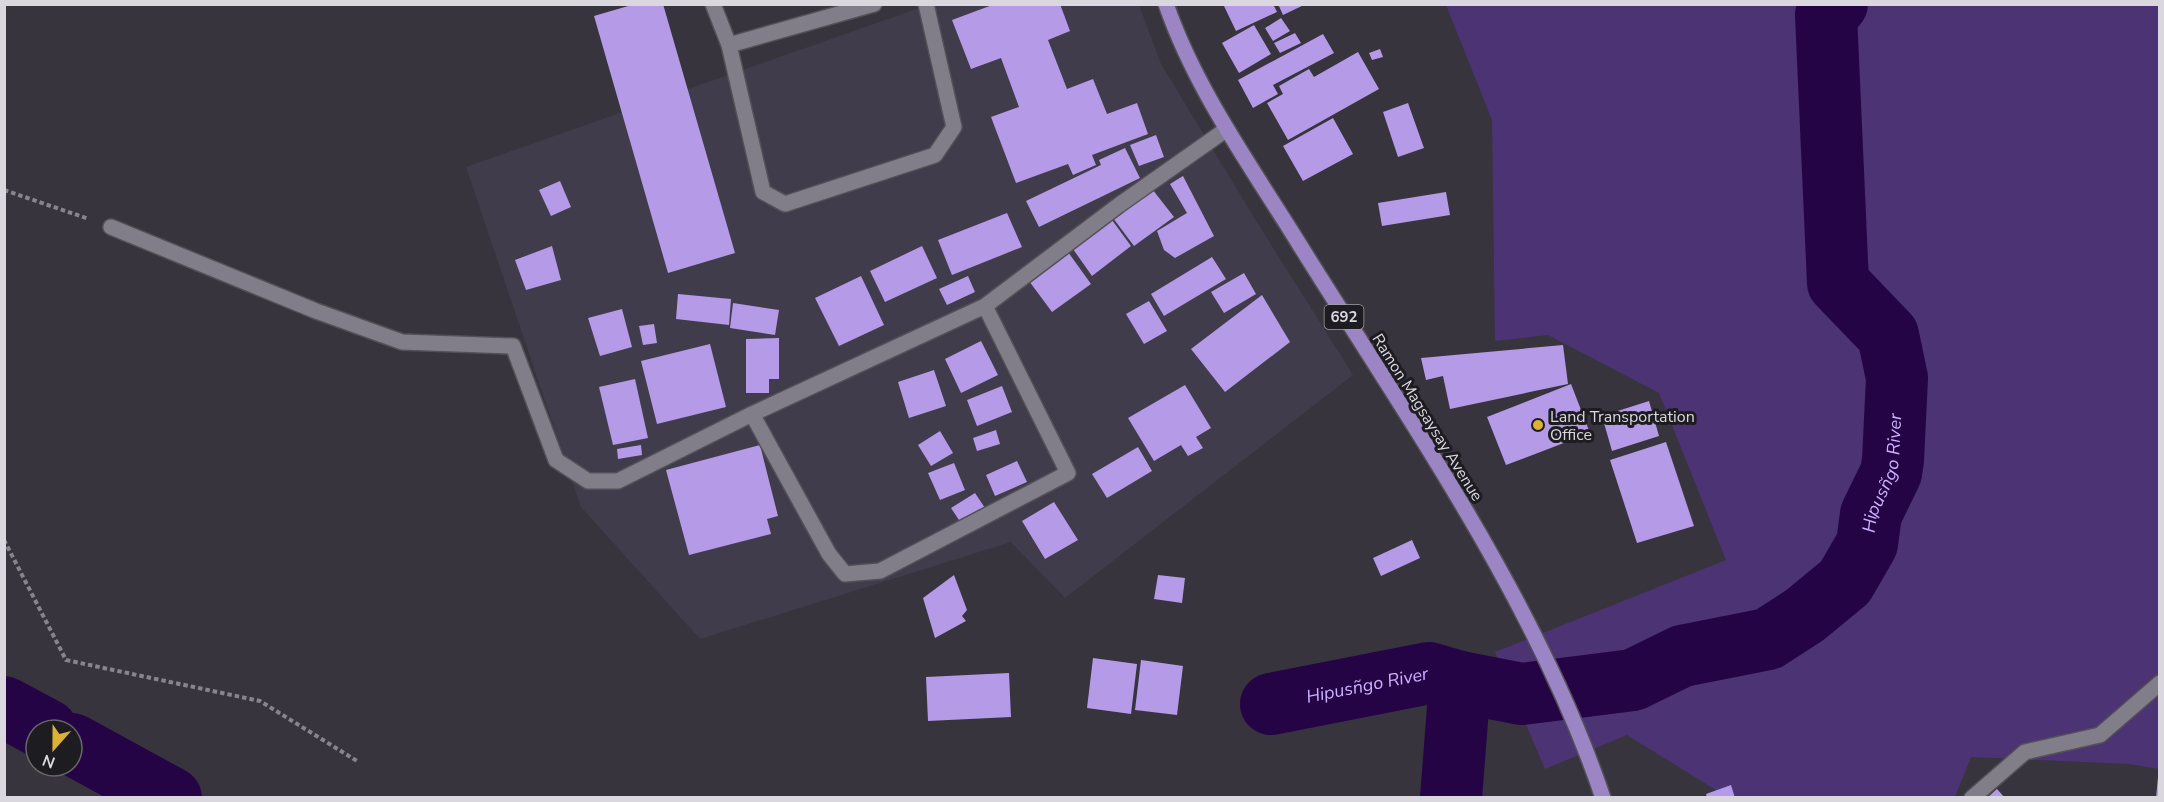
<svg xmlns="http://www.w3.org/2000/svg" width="2164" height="802" font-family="'Nunito Sans',sans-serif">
	<rect width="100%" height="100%" fill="#37343d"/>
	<path fill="#413c4b" d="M928,5H1139L1161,64L1255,219L1353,375L1065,598L1011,542L700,639L581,507L466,167Z"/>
	<path fill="#4c3373" d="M1446,5H2159V769L2129,764L1971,757L1955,797H1727L1627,735L1545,769L1495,652L1726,560L1659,393L1548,335L1495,341L1492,120Z"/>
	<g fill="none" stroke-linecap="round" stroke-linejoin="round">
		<g stroke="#250446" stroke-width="62">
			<path id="s1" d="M1271,704L1429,673L1460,682L1522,694L1633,680L1682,656L1768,639L1805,615L1845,582L1867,544L1871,514L1891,473L1893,460L1897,378L1888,335L1838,283L1826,15L1837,4"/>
			<path d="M4,707L47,730"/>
			<path d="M72,744L171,798"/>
			<path d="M1451,798L1460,682"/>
		</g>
	</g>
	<path fill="#b59ae7" d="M635,4H663L735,253L668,273L594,16Z
		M995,4H1060L1070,31L1048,40L1067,89L1093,79L1107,114L1137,103L1148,134L1092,155L1096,165L1073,175L1068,164L1016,183L991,117L1019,107L1001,58L971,69L952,20Z
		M1223,4H1273L1277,12L1236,31Z
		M1278,4H1306L1283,15Z
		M1281,18L1290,31L1273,41L1265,28Z
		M1254,25L1271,54L1239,73L1222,43Z
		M1295,33L1301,43L1280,53L1274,43Z
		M1323,34L1334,53L1273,85L1278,94L1253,108L1238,80Z
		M1380,49L1383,57L1372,60L1369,53Z
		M1358,52L1379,89L1288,140L1267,103L1283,94L1279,86L1309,69L1314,77Z
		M1408,103L1424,148L1398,157L1383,112Z
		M1333,118L1353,154L1303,181L1283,146Z
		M1156,135L1164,157L1139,166L1130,145Z
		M1125,148L1140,178L1039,227L1026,201L1101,165L1099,160Z
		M1183,176L1214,236L1175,258L1164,250L1157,231L1187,213L1170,184Z
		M560,181L571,207L551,216L539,190Z
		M1149,185L1174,217L1134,246L1110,214Z
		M1446,192L1450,215L1382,226L1378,203Z
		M1007,213L1022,247L952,275L938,240Z
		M1112,220L1131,246L1092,276L1073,249Z
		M552,246L561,280L526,290L515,260Z
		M922,246L937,278L885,302L870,271Z
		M1068,252L1091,284L1052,312L1029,281Z
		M1212,257L1226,279L1164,316L1151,294Z
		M1244,273L1256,294L1224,313L1211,292Z
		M861,276L884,325L839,346L815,298Z
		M968,276L975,292L947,305L939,289Z
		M678,294L731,299L729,325L676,319Z
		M1262,295L1290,342L1225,392L1191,349Z
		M1149,301L1167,331L1144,344L1126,314Z
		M733,303L779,310L775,335L730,328Z
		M622,309L632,347L600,356L588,318Z
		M654,324L657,343L643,345L639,326Z
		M779,338V379H769V393H746V339Z
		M981,341L998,375L961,393L945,359Z
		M710,344L726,407L657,424L641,361Z
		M1563,345L1568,384L1450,409L1443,376L1426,380L1421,358Z
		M934,370L946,406L909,418L898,382Z
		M635,379L648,438L613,445L599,387Z
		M1571,384L1590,433L1506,465L1487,417Z
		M1185,385L1211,428L1196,437L1203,448L1188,456L1181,445L1154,461L1128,418Z
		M1002,386L1012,412L977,426L967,400Z
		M1649,401L1659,436L1612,451L1602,416Z
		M996,430L1000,444L977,451L973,438Z
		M940,431L953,453L931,466L918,445Z
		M1666,442L1694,526L1637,543L1610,460Z
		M641,445L642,455L618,459L617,449Z
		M760,445L778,516L767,519L771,534L689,555L666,470Z
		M1138,447L1152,471L1107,498L1092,474Z
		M1017,461L1027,482L995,496L986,475Z
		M954,463L965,490L940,500L928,473Z
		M975,493L985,508L961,523L951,508Z
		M1054,502L1078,540L1045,559L1022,521Z
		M1412,540L1420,558L1381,576L1373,558Z
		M954,575L967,610L962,616L966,621L935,638L923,598Z
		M1158,575L1185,578L1182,603L1154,599Z
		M1093,658L1137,664L1131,714L1087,708Z
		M1141,660L1183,666L1177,715L1135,710Z
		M1009,673L1011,717L928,721L926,677Z
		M2158,777L2160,798H2156Z
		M1731,785L1735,798H1707L1706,794Z
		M1997,789L2005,798H1987Z"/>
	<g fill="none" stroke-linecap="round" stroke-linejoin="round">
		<g stroke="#535057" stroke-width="18">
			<path id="minor" d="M713,4L729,45L874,4
				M729,45L763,192L785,204L935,155L954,127L926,4
				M111,227L316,311L402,342L513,346L556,460L588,481H618L752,414L985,306L1119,205L1227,129
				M752,414L829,554L845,574L880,571L1068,473L985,306
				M1972,798L2025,752L2100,735L2160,683"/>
		</g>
		<g stroke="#535057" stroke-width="18">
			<path id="major" d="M1166,4C1196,91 1253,169 1301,247C1410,422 1537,602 1603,798"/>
		</g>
		<path stroke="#87858c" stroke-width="4" stroke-dasharray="4.5 3" stroke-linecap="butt" d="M4,190L89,219
			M4,540L66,660L260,701L357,761"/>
		<use href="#minor" stroke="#827e89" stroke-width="15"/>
		<use href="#major" stroke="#9c85c4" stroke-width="15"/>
	</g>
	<circle fill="#dbb233" stroke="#1d1c20" stroke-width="2" cx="1538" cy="425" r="6"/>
	<g text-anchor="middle" stroke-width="6" stroke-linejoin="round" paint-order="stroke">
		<rect fill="#1d1c20" stroke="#a1a0a5" stroke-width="1.5" x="1324.5" y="305" width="39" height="24" rx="4.5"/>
		<g font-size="15" font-weight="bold" fill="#dad8de">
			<text x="1344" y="322">692</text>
		</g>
		<g font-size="16" fill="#dad8de" stroke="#1d1c20" text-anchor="start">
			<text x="1550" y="422">Land Transportation<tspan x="1550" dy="18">Office</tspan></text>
		</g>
		<g font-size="16" fill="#dad8de" stroke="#1d1c20">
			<text transform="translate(1428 417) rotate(58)" y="6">Ramon Magsaysay Avenue</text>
		</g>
		<g font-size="18" font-style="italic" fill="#cbb0ff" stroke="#1d1c20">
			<text dy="6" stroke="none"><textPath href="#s1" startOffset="724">Hipusñgo River</textPath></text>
			<text dy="6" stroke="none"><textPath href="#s1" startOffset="98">Hipusñgo River</textPath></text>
		</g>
	</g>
	<rect width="2164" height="802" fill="none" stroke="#dad8de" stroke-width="12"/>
	<g transform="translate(54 748) rotate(201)"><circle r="28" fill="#1d1c20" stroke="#69676c" stroke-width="1.5"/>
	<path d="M0-4.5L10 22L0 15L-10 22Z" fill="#dbb233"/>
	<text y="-9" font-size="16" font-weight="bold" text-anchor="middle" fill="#dad8de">N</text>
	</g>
</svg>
